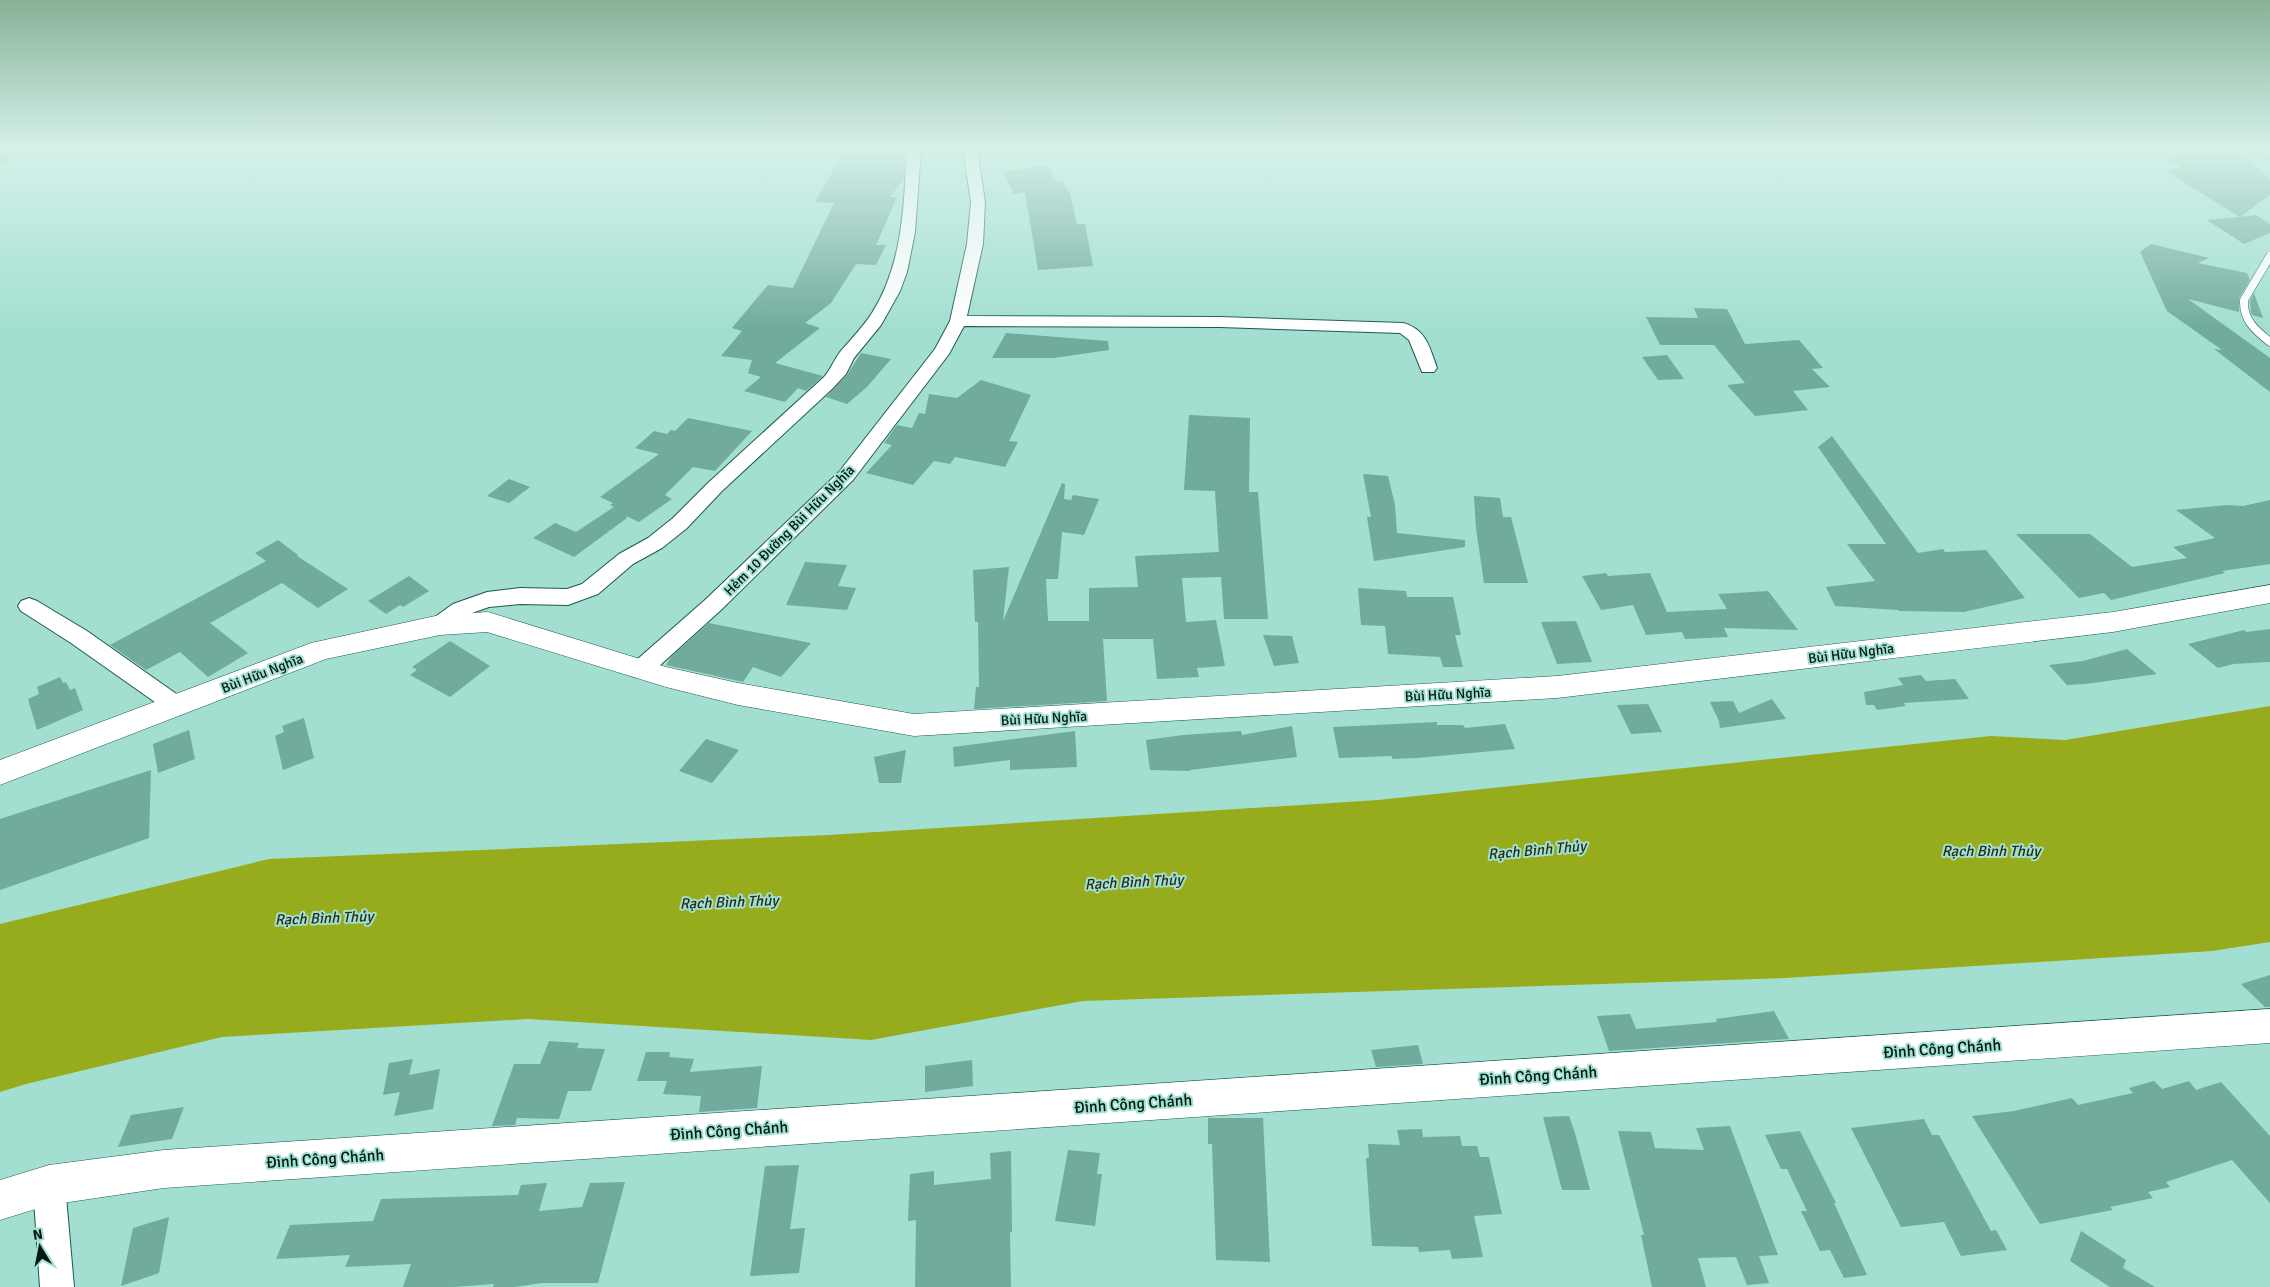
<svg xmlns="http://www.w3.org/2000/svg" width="2270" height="1287" font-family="Signika,sans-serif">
	<rect width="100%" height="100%" fill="#a2dfd0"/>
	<path fill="#97ac1c" d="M2270,706V942L2212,951L1785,978L1083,1001L871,1040L528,1019L222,1037L26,1084L0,1092V924L269,859L829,835L1378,800L1991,736L2065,740Z"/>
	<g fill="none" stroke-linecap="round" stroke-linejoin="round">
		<path fill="#97ac1c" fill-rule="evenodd" d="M2,149H21L6,162L0,164V151Z"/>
	</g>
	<path fill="#70ab9d" d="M845,149H905L904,179L890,197H897L876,245H886L876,265L856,264L831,303L805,323L820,328L775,363L823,376L806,391L798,388L785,402L744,391L761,377L748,373L752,360L721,356L742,331L732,328L768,285L793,288L834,203L815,202Z
		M2164,149H2239L2270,179V195L2240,217L2256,215L2270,224V233L2244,244L2207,220L2240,217L2164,170L2182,167L2165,160L2179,156Z
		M1047,165L1057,182L1062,181L1070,194L1077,224H1085L1093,266L1038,270L1025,192L1014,194L1003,172Z
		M2151,244L2209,258L2198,263L2247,273L2250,280L2239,298V312L2188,299L2270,358V392L2214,349L2222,350L2167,311L2140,252Z
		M2254,293L2263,318L2252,315L2251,312L2250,301Z
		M1694,308L1727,309L1745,344L1799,340L1823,368L1812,369L1830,387L1793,391L1808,410L1755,416L1727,385L1745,383L1714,345H1660L1646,317L1698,318Z
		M1006,333L1108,341L1109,350L1054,358H992Z
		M861,353L891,359L867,387L847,404L826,397L847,375Z
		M1667,355L1684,379L1658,380L1642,357Z
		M981,380L1031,395L1009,441L1018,442L1005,467L955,457L950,464L934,461L913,485L866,473L892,445L884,443L897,425L912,428L919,413L925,414L929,394L957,398Z
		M1189,415L1250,418L1249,492H1258L1268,619H1224L1221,577L1182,578L1186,622L1216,620L1225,666L1197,668L1199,677L1157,679L1153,639H1103L1107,701L974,709L976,687H979L978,622H975L973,570L1009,567L1003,621L1062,483L1065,484L1064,499L1071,500L1073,495L1099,499L1084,535L1062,532L1058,579H1046L1048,621H1089V588L1138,587L1135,556L1219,552L1215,491L1184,490Z
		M688,418L752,431L715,471L693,467L665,495L672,499L639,522L626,516L627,518L574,557L533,538L555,523L576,532L614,507L610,505L613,503L600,497L659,454L635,448L654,431L667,434L671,430L675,431Z
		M1832,436L1918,553L1943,549L1945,552L1986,550L2025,598L1964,612L1899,611L1898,610L1835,606L1826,587L1875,581L1847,544H1886L1818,447Z
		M1363,474L1388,476L1395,505L1397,533L1465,540V547L1374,561L1367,517H1371Z
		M509,479L530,487L509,503L487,496Z
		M1474,496L1500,498L1503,517H1511L1528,583H1484L1476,528Z
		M2270,500V564L2222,571L2225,573L2111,600L2104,593L2079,598L2016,534H2090L2132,567L2187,558L2173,547L2215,538L2176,510L2227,505L2243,506Z
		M278,540L298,555L297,556L348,589L318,608L282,583L210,623L248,653L208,677L180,652L146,670L110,645L266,561L255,553Z
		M805,562L847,565L838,586L856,588L847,610L786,605Z
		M1606,573L1608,576L1650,573L1667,612L1727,609L1718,594L1768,591L1798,630L1724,628L1728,637L1685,639L1682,632L1646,635L1633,605L1601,610L1582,576Z
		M409,576L429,591L403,607L400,605L386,614L368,601Z
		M1358,588L1406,591L1407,597H1453L1461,635H1455L1463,667H1443L1440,657L1388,654L1385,626L1361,625Z
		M1576,621L1592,662L1557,664L1541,622Z
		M709,623L744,630L811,643L781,677L753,667L743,682L666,665L671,657Z
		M2270,629V662L2233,664L2218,668L2188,644L2244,630L2246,632Z
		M1263,635L1292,636L1299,663L1274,666Z
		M450,641L490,666L450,697L410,675L417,670L412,667Z
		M2127,649L2157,674L2086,684L2067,685L2049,665L2083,661Z
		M1921,675L1926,681L1955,679L1969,699L1903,703L1906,706L1877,710L1874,705H1866L1864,692L1903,685L1898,678Z
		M60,677L63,683L66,682L70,690L75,688L83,710L37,730L28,699L39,694L37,687Z
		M1772,699L1786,719L1720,728L1719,721L1710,702L1733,701L1739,713Z
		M1648,704L1662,732L1631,734L1617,705Z
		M304,718L314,758L283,770L275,736L284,732L282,726Z
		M1437,722V725H1463L1465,728L1505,724L1515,749L1417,758L1392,759V756L1339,758L1333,727Z
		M1292,726L1297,757L1190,770V771L1150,770L1146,740L1183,735L1241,731L1242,735Z
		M189,730L195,759L158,773L153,744Z
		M1075,731L1077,767L1010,770V760L954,767L953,747Z
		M706,739L739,750L712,783L679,771Z
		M906,750L901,783H879L874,757Z
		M151,770L149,838L0,890V819Z
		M2270,975V1007H2265L2241,984Z
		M1774,1011L1789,1039L1609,1051L1597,1016L1630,1014L1636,1029L1717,1022L1716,1019Z
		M549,1041L579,1043L577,1048L605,1049L591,1091H568L559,1119L517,1118L515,1125L492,1126L514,1064H540Z
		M1418,1045L1423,1064L1376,1067L1371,1050Z
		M646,1052H670L669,1057L694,1059L690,1072L762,1066L757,1108L699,1112L701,1096L663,1094L667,1081H637Z
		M413,1059L409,1075L440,1069L433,1109L394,1116L400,1092L383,1095L389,1063Z
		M972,1060L973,1086L925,1092V1066Z
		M2154,1081L2162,1089L2189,1081L2196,1090L2221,1082L2270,1136V1203L2232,1160L2166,1182L2170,1187L2148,1192L2153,1198L2110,1207L2113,1210L2040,1224L1972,1116L2014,1111L2072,1098L2078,1105L2133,1093L2129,1088Z
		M184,1107L172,1139L118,1147L131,1115Z
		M1569,1116L1575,1133L1590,1190H1562L1543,1117Z
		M1208,1118H1263L1270,1262L1216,1260L1212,1144H1208Z
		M1924,1119L1932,1135H1939L1991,1231L1996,1230L2007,1250L1961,1256L1944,1222L1901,1227L1851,1128Z
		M1730,1126L1778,1255L1759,1256L1769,1283L1747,1285L1736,1257L1698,1258L1706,1287H1652L1641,1235H1644L1618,1131L1651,1132L1655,1148L1704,1150L1696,1128Z
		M1422,1129L1423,1137L1460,1136L1462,1146H1477L1480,1157H1489L1502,1214L1474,1216L1483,1257L1452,1259L1450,1250L1419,1252L1418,1247L1372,1246L1366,1158H1369L1368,1144L1400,1145L1397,1130Z
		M1800,1131L1836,1203H1834L1867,1275L1844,1278L1830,1250L1820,1251L1801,1211H1807L1787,1169H1781L1765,1135Z
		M1068,1150L1100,1153L1097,1174H1102L1095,1226L1055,1221Z
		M1011,1151L1012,1232H1010L1011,1287H915L916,1220L908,1221L910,1174L934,1171V1185L991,1179L990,1153Z
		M799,1165L790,1229L805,1228L799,1273L750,1276L765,1166Z
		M625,1182L598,1283H543L514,1287H493L494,1284L453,1287H403L411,1264L345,1267L350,1255L276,1259L290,1225L373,1221L381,1199L518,1195L521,1185L547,1183L539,1211L582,1207L590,1183Z
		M169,1217L159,1273L121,1286L133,1228Z
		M2081,1231L2126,1260L2123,1268L2155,1287H2110L2070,1261Z"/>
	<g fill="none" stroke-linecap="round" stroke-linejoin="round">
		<g stroke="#1d594e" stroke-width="9">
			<path id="lane" d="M2267,149L2270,153
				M2270,256L2244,300C2243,320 2255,330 2270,342"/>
		</g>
		<g stroke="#1d594e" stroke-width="2">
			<path id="street" d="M907,149H921L915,232L907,272L900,291L881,325L854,358L846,374L832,389L722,491L687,528L662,548L633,564L598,594L568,605L520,604L489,607L469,614L448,631L440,633L432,631L429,625L432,619L453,604L487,592L520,588L567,589L582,584L619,554L648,538L673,518L708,483L824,377C831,369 834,360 840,352C851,339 863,327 872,313C903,264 904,205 907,149Z
				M963,149H977L985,202L983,244L967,316L1220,317L1403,323C1426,329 1430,348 1437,368L1434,372H1422L1409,340L1400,333L1220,327L964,326L949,354L853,480L721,610L648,676L640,678L632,676L629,670L632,664L705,600L839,472L935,349L950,321L967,244L971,202Z
				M29,598L37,601L87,631L185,700L189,706L185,712L177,715L169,712L71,643L21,611L18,606L21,601Z
				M49,1169L60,1174L65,1185L74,1287H40L33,1185L38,1174Z"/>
		</g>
		<g stroke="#1d594e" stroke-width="1">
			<path id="secondary" d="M2270,585V603L2113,632L1557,698L914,736L738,705L666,687L487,632L440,635L326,659L0,785V760L311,643L440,615L488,612L666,667L738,683L914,714L1557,676L2113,612Z
				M2270,1009V1043L164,1188L49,1205L0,1220V1180L49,1165L164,1150Z"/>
		</g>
		<use href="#lane" stroke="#fff" stroke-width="8"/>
		<use href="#street" fill="#fff" fill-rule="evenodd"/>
		<use href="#secondary" fill="#fff" fill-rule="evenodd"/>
	</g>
	<linearGradient id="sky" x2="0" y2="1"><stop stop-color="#87b196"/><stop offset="0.45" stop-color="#d5f1ea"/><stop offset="1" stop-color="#d5f1ea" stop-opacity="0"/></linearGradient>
	<rect width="2270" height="329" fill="url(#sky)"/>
	<g text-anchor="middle" stroke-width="4" stroke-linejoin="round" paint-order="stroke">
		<g font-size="14" fill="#011712" stroke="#a2dfd0">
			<text transform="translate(789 530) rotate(-45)" y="5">Hẻm 10 Đường Bùi Hữu Nghĩa</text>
			<text transform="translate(1851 653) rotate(-7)" y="5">Bùi Hữu Nghĩa</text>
			<text transform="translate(262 673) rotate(-21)" y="5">Bùi Hữu Nghĩa</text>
			<text transform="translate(1448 694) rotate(-3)" y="5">Bùi Hữu Nghĩa</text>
			<text transform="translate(1044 718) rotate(-3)" y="5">Bùi Hữu Nghĩa</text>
		</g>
		<g font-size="15" font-style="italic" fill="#282d17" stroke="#a2dfd0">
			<text transform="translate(1537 850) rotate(-5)" y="5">Rạch Bình Thủy</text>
			<text x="1991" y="856">Rạch Bình Thủy</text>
			<text transform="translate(1134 882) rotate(-3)" y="5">Rạch Bình Thủy</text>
			<text transform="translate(729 902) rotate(-2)" y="5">Rạch Bình Thủy</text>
			<text transform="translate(324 918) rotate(-2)" y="5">Rạch Bình Thủy</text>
		</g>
		<g font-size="16" fill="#011712" stroke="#a2dfd0">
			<text transform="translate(1942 1048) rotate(-4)" y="6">Đinh Công Chánh</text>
			<text transform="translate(1538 1075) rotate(-4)" y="6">Đinh Công Chánh</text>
			<text transform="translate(1133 1103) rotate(-4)" y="6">Đinh Công Chánh</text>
			<text transform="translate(729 1130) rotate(-4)" y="6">Đinh Công Chánh</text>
			<text transform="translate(325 1158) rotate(-4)" y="6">Đinh Công Chánh</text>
		</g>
	</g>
	<g transform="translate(40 1247) rotate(350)" stroke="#a2dfd0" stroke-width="4" paint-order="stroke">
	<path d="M0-4L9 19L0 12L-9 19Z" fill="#011712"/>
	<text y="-8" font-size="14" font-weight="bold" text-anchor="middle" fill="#011712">N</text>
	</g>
</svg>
